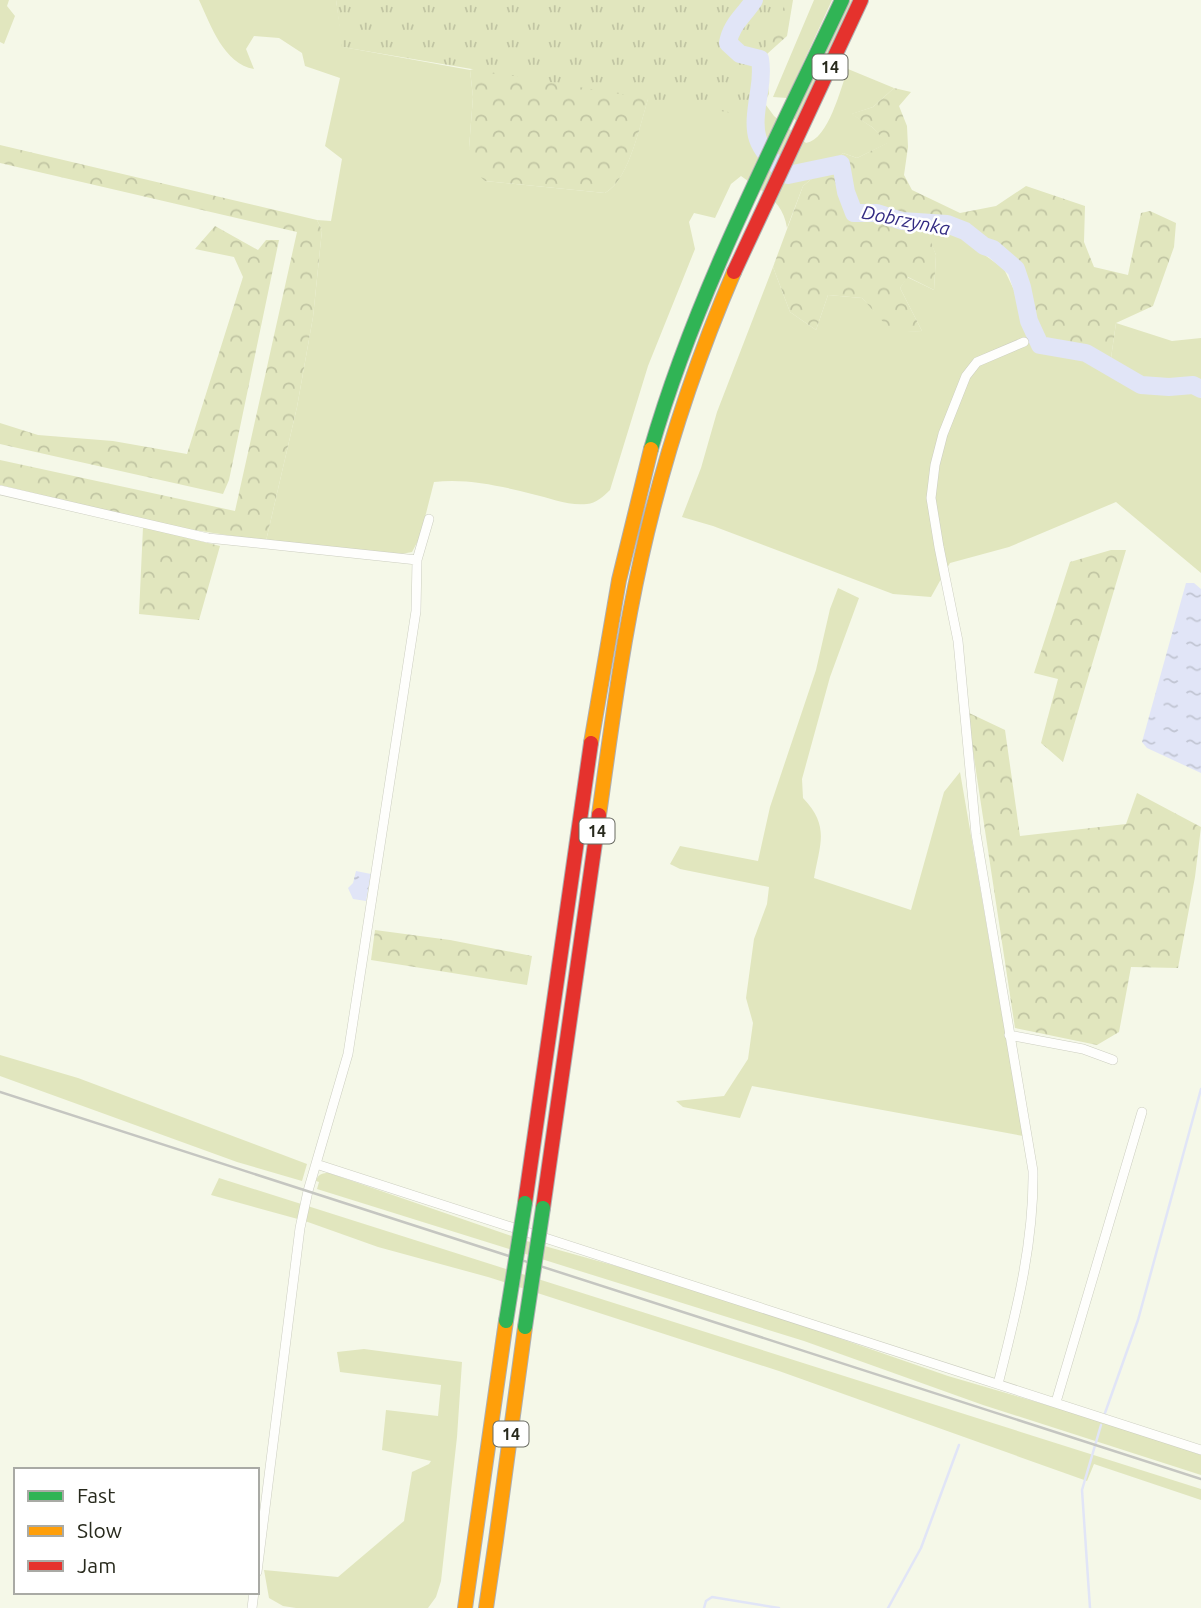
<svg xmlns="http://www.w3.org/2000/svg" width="1201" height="1608" font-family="Ubuntu,sans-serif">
	<defs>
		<pattern id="forest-crowns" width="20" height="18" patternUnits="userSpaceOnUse" patternTransform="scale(1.75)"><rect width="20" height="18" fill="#e1e6be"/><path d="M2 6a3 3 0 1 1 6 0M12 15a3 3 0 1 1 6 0" fill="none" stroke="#c1c5a3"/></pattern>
		<pattern id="park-tufts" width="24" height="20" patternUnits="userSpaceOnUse" patternTransform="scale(1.75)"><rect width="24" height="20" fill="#e1e6be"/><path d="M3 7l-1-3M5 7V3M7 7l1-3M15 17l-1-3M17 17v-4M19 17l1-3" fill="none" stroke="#c1c5a3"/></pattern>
		<pattern id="water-ripples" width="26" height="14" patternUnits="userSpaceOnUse" patternTransform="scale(1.75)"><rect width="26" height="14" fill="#e1e5f7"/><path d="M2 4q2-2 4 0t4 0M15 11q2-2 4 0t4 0" fill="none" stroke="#c1c5d3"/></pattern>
	</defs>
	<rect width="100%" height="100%" fill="#f5f8e8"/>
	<path fill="#e1e6be" d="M0,0H9L7,6L15,16L4,44L0,42Z
		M199,0H336L343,47L470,70L473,97L469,148L485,181L605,193C631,179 641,117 651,90L763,101L774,116L806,143C829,139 840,89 848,69L894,88L873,107L852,114L872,127L888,143L857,158L843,153L803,186L787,228C783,200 762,192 741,176L731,184L715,218L694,213L689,222L695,249L648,366L610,490C603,497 596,503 587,504C568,506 550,498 532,494C501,486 466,478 434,482L420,537L412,552L401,554L266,541L297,407L313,317L322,230L317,220L331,221L342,159L325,146L340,78L305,66L302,53L279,38L254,36L246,49L254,69C224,64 211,26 199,0Z
		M814,0H832L787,98L773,97Z
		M848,0H855L798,122L793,118Z
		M925,229H945L960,237L1004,269L1014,290L1022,323L1033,345L1041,353L1086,360L1141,390L1195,392L1201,398V573L1116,502L1009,547L950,563L931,597L893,594L713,526L682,517L701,468L717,412L773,267L790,312L816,330L828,295L862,298L894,332L922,331L900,288L907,277L934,290L936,255Z
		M1116,323L1172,341L1201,338V385C1184,377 1161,388 1143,381C1133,377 1123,367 1114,361L1111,358Z
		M838,588L859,598L830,677L802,779L803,798C830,826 820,844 814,878L911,910L944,792L960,772L1023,1136L752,1086L740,1118L683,1107L676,1101L724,1096L748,1059L753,1023L746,998L754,939L767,904L769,887L680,869L670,864L680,846L758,861L770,807L816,670L830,609Z
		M0,1055L78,1078L307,1164L302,1181L237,1162L0,1076Z
		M329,1173L523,1240L691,1287L948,1376L1105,1422L1201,1455V1475L983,1405L804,1341L317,1189L319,1182L316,1181C318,1174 322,1173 329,1173Z
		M219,1178L1201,1489V1500L1094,1464L1087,1481L779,1371L488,1277L378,1247L305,1221L211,1195Z
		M364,1349L462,1362L457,1437L441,1581L436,1597L428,1608H296L283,1606L269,1598L264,1570L338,1577L404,1521L412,1472L429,1464L431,1461L382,1450L386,1410L438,1416L441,1385L340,1372L337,1352Z"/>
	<path fill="url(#forest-crowns)" d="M713,0H793L787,36L758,62L651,90C641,118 631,179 605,193L485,181L473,170L469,148L473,97L470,70Z
		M894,88L911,92L899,106L907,126L908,147L904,175L912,190L960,213L996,206L1026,186L1085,206L1084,242L1094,267L1128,275L1141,213L1150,211L1176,223L1174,247L1153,306L1116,323L1110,365L1086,353L1040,345L1029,321L1022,287L1015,269L993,249L984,246L965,231L947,224L924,223L936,255L934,290L908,277L900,288L922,331L893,333L862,298L828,295L816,330L790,312L773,267L803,186L843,153L857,158L887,143L872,127L851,114L873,107Z
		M0,145L317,220L322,230L313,317L297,407L266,541L181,528L0,485V460L235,511L297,232L0,163Z
		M215,226L258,250L266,240H279L229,480L223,494L0,444V423L38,435L113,441L187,454L243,277L234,257L195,249Z
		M143,527L220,546L199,620L139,614Z
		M1111,550H1126L1063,762L1041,743L1058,679L1034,673L1070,562Z
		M967,712L1005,730L1020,836L1126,824L1137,793L1201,827L1195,877L1178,968L1131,967L1119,1032L1097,1045L1015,1028Z
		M375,930L450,940L532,956L527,985L371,960Z"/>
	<path fill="url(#park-tufts)" d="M336,0H787L764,50L769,94L756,117L342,47Z"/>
	<path fill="url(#water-ripples)" d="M1186,583H1194L1201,589V773L1147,748L1142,742Z
		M356,871L371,874L366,901L353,899L348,888L353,883Z"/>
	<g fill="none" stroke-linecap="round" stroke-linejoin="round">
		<path stroke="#e1e5f7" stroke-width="2.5" d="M1105,1413L1138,1320L1201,1089
			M704,1608L706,1601L712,1597L779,1608
			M888,1608L921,1548L959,1445
			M1090,1608L1082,1490L1101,1425"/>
		<path stroke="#e1e5f7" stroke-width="18" d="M754,0C744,16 731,24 728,43L740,54L760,59C762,71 761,80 759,92C752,136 753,145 788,175L841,164L846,192L854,213H877L902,221L947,224L965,231L984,246L993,249L1016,269L1022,287L1029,321L1040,345L1086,353L1141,385L1169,387L1193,385L1201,389"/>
		<g stroke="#cccec0" stroke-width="10">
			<path id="street" d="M0,490L208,538L417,560L429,519
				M1009,1035L1083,1049L1113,1060
				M316,1164L1201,1450
				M998,1384C1016,1313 1034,1244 1033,1171L976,834L958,641L939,547L931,498L935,465L943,434L966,376L977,362L1024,342
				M1056,1402L1142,1112
				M257,1572L300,1228L308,1191L348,1054L416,611L417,560
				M252,1608L254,1592"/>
		</g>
		<g stroke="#aeafb2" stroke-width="16">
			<path id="fast" d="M651,449C696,293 773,147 842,0"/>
		</g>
		<g stroke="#aeafb2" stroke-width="16">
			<path id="slow" d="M591,743L619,580L651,449
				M599,815C611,730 622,644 641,559C663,460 694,365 734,272
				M496,1540L525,1327
				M465,1608L506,1321
				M486,1608L496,1540"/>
		</g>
		<g stroke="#aeafb2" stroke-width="16">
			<path id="jam" d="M734,272L861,0
				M525,1203L591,743
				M543,1208L599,815"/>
		</g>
		<use href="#street" stroke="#fefefc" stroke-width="9"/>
		<use href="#fast" stroke="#30b455" stroke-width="14"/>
		<use href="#slow" stroke="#ff9f0a" stroke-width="14"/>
		<use href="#jam" stroke="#e5322d" stroke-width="14"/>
		<path stroke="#c5c6c1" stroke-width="2.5" d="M0,1092L1201,1479"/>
		<g stroke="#aeafb2" stroke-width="16" stroke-linecap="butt">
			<path id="fast-bridge" d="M506,1321L525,1203
				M525,1327L543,1208"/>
		</g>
		<use href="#fast-bridge" stroke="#30b455" stroke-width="14"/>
	</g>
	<g text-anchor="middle" stroke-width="5" stroke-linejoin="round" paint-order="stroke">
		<g fill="#fff" stroke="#686a61" stroke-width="2">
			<rect x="812.5" y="54.5" width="35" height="25" rx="5"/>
			<rect x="579.5" y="818.5" width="35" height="25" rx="5"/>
			<rect x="493.5" y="1421.5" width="35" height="25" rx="5"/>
		</g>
		<g font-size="16" font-weight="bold" fill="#282a1d">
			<text x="830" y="73">14</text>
			<text x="597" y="837">14</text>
			<text x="511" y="1440">14</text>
		</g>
		<g font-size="19" font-style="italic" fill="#332b83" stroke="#fff">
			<text transform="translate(906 220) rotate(11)" y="7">Dobrzynka</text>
		</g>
	</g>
	<rect x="14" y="1468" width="245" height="126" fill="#ffffff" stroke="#a9aaa5" stroke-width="2"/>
	<rect x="28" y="1491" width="35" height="10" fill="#30b455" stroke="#a9aaa5" stroke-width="2"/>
	<text x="77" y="1503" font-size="21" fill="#282a1d">Fast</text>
	<rect x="28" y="1526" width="35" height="10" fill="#ff9f0a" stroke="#a9aaa5" stroke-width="2"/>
	<text x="77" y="1538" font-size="21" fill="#282a1d">Slow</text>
	<rect x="28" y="1561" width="35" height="10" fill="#e5322d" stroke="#a9aaa5" stroke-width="2"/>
	<text x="77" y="1573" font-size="21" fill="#282a1d">Jam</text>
</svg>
